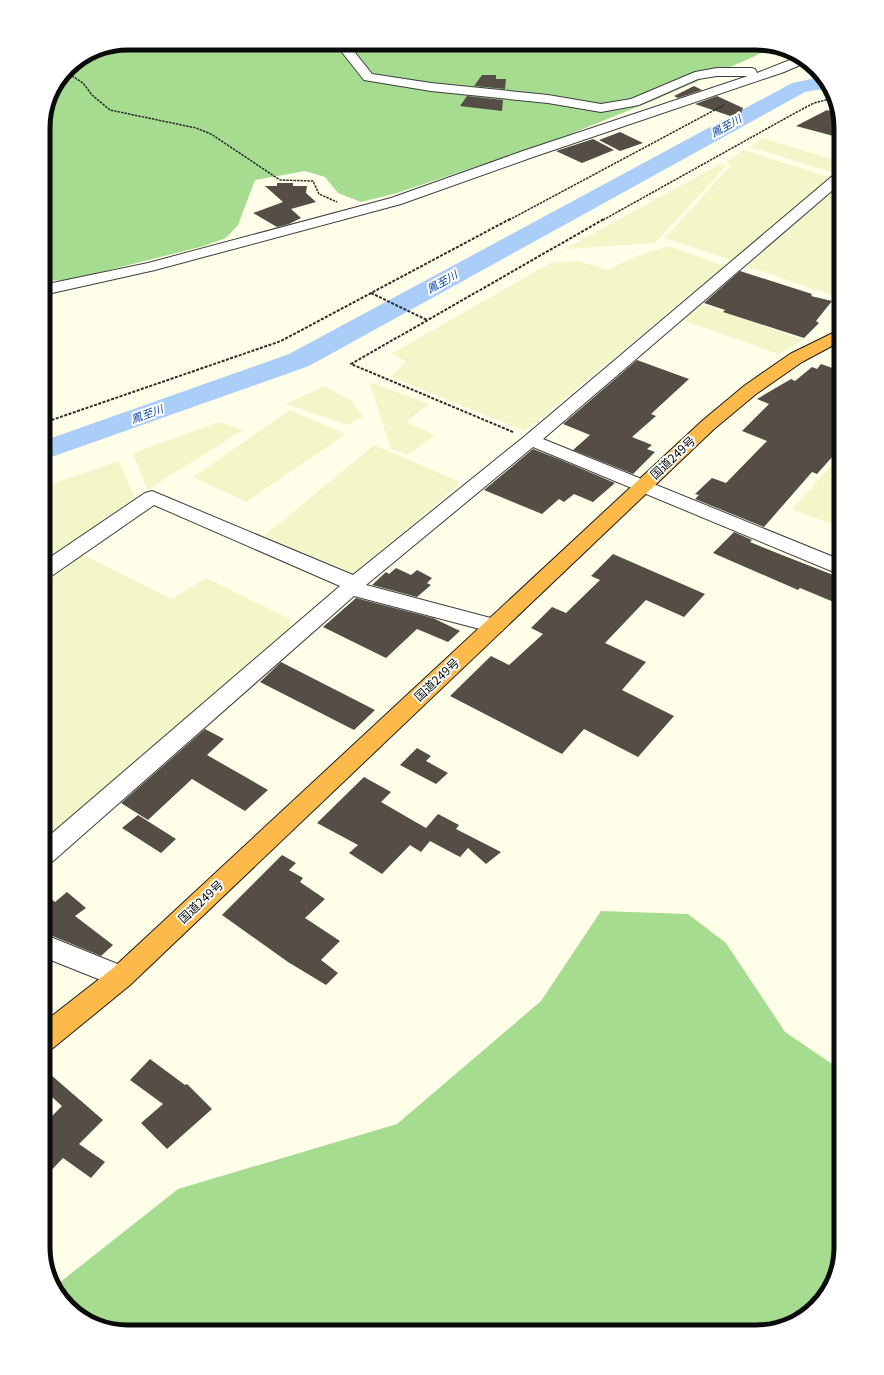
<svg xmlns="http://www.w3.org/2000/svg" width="884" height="1375" font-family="Georgia,'Noto Sans JP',serif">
	<rect width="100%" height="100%" fill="#fffee9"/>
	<path fill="#f2f6c8" d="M762,138L841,162V165L835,173L750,147Z
		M743,150L829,177L734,261L665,238L731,165L726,162Z
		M720,164L726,166L655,243L565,249Z
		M841,185V298L746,266Z
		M668,246L725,266L525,431L391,377L406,361L391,354L552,262L579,261L607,270L637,256Z
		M698,303L803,340L778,354L682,320Z
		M369,382L429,404L406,422L435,435L408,455L391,449Z
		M325,386L352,401L363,417L348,425L286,404Z
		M290,410L346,434L246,502L193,477Z
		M219,422L243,430L147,490L133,453Z
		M374,445L458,481L457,486L350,577L264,536Z
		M841,455V528L792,509Z
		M119,461L135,498L43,561V487Z
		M80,553L172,599L206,578L290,619V628L43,841V578Z"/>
	<path fill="#a5dc90" d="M128,43H761L771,47L753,57L657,99L558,139L397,193L361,202L338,193L325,177L305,171L255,180L238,225L226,238L204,246L69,280L43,281V123L50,96L68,68L96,49Z
		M601,911L688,914L726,943L785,1032L841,1070V1247L827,1294L794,1323L756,1332H123L81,1318L54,1287L178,1189L397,1124L541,1001Z"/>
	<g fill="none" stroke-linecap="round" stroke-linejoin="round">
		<path fill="#abcef9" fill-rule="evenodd" d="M821,77L830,88L805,92L309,366L43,460V441L289,354L792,83Z"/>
	</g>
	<path fill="#544e47" d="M482,75H496V79H506L505,89L474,86Z
		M694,86L702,90L678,98L674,96Z
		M467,96L503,100L502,111L460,106Z
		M717,96L743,108L739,119L695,104Z
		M827,110L838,114L841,138L796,126Z
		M620,132L643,143L620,151L599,140Z
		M593,139L614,150L582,163L556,151Z
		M277,183H293V186H307L306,193L316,202L291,209L301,218L289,224L277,227L253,213L283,202L265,186H277Z
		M740,271L812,294L811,296L832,301L816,321L819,323L804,338L723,312L725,310L704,303Z
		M637,360L689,379L651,414L656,416L632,437L652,445L647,449L655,452L633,474L573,450L590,435L563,424Z
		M821,364L841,371V447L817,474L812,472L764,527L695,499L699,495L695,494L712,478L726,483L767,441L742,431L769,404L757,399L791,379L795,381L812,367L817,369Z
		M533,449L561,460L615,483L593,502L574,494L564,502L559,499L542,514L484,490Z
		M734,532L752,540L750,542L782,555L841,578V605L800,588L798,590L713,553Z
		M613,554L705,594L684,617L646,600L605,643L646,662L622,690L674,716L638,757L584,729L562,754L450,696L491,656L509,665L543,634L531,628L552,607L566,613L600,580L591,576Z
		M396,568L411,575L417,570L432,578L427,583L431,585L417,597L372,585L386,572L389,574Z
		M356,598L433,618L460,631L448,642L417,629L386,658L323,627Z
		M281,662L375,710L354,730L260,682Z
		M205,729L224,739L207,755L268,790L245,811L192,779L148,820L121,803Z
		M417,748L431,756L426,761L448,773L436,784L400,765Z
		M364,777L391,792L381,802L426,828L438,814L459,825L456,829L501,852L486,864L468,848L460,857L430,841L421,852L410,845L382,874L349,853L358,845L317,823Z
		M138,815L176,839L161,853L122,828Z
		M282,855L296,863L289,870L303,878L300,882L325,899L305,918L340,941L321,960L338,973L326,985L288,962L222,915Z
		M67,892L86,908L75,916L113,945L101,956L50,935L43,929V893L55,902Z
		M150,1059L185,1085L187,1084L212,1109L167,1149L141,1123L163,1104L130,1080Z
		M43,1068L103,1120L79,1144L105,1162L91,1178L63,1158L43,1179V1125L62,1106L43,1089Z"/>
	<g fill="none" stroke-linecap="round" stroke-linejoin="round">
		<g stroke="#3e3e3e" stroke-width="2">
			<path id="street" d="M330,43H345L349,45L372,74L431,83L548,95L601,104L631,99L695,72L717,68H751L755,69L757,73L800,56L807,62L784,72L533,157L401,204L155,270L43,295V285L148,263L391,198L523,151L748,76H717L698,79L639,105L601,112L548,103L431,91L364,80L341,51Z
				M841,172V183L543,439L841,560V575L533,447L366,585L502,621L506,626L502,631L495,633L354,596L52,862L43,865V841L340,586L154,505L50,577L43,579V562L145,493L152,491L353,575L525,436L836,173Z
				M43,934L130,969L134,977L130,985L121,988L43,957Z"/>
		</g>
		<g stroke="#1c1c1c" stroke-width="2">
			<path id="highway" d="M841,329V341L802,362L756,394L714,429L130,985L53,1048L43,1051V1023L112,969L702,421L744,386L790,354Z"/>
		</g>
		<path stroke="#2d2d2d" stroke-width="1.5" stroke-dasharray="2.5 1" stroke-linecap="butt" d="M66,72L83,83L92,95L110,110L196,128L211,134L280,180L313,181L319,194L337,202
			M509,220L724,105
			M603,220L795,113L814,103L834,98"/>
		<path stroke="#2d2d2d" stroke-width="2" stroke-dasharray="3 1.5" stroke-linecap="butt" d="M371,293L427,320
			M43,423L281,341L510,219
			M513,432L351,364L604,219"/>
		<use href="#street" fill="#fff" fill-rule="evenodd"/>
		<use href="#highway" fill="#fcba4a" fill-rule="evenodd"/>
	</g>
	<g text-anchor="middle" stroke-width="4" stroke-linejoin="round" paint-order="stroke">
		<g font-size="11" font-style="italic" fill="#0f49a2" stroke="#fff">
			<text transform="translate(726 126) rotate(-29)" y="4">鳳至川</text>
			<text transform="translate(442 282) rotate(-29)" y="4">鳳至川</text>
			<text transform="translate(147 414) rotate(-20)" y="4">鳳至川</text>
		</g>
		<g font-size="12" fill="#0b0b0b" stroke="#fff">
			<text transform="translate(673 458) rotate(-43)" y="4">国道249号</text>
			<text transform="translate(437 680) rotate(-43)" y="4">国道249号</text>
			<text transform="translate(201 902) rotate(-43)" y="4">国道249号</text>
		</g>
	</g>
	<path d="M0 0H884V1375H0ZM128 50H756A78 78 0 0 1 834 128V1247A78 78 0 0 1 756 1325H128A78 78 0 0 1 50 1247V128A78 78 0 0 1 128 50Z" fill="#fff" fill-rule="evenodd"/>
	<path fill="none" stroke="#0b0b0b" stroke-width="5" d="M128 50H756A78 78 0 0 1 834 128V1247A78 78 0 0 1 756 1325H128A78 78 0 0 1 50 1247V128A78 78 0 0 1 128 50Z"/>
</svg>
